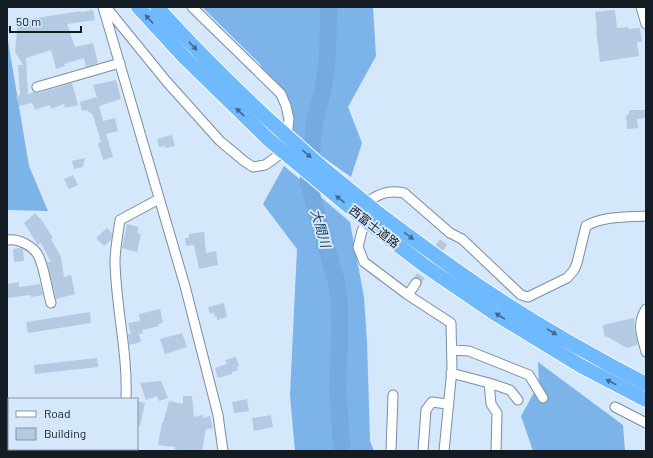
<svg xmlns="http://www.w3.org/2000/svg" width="653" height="458" font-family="Barlow,'Noto Sans JP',sans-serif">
	<rect width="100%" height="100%" fill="#d4e7fb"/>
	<path fill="#7cb3e9" d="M202,7H373L376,56L348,107L362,143L351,177L296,138L260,64Z
		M7,35L29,166L48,211L7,210Z
		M284,166L350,222L364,297L367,342L370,441L374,451H295L290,395L297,249L263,204Z
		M538,362L623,425L625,451H533L521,416L539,384Z"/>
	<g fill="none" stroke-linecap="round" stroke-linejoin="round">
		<path stroke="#74aadf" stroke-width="17" d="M329,7L327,62L323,90L315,120L308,182L337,284L340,308L338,391L342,451"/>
	</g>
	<path fill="#b3cae2" d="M93,10L95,20L67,24L75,47L93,43L98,63L86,67L84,58L64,64L65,66L56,69L51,50L26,58L28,94L34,92L39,93L72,83L78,105L65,108L64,104L51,109L50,105L35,110L32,103L19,106L16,96L20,95L18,65H23L15,52L18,21L81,11V12Z
		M612,10H615L617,28L628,27L629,29L640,28L642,42H637L639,56L600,62L596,29H597L595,12Z
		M116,80L121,99L99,106L103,121L115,118L118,131L106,134L113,157L103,160L98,143L101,142L93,115L87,110L82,111L80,102L97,97L93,85Z
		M629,110H646V118L637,119L638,128L627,129L626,115H629Z
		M172,135L175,146L165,148V146L159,147L157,139Z
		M85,158L83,167L74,169L72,161Z
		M73,175L78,185L69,189L64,179Z
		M35,213L44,223V224L53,238L51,239L61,257L64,277L71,275L75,294L56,299L47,262H51L41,243L38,245L24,223Z
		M127,224L139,227L137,233L141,234L137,252L122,248Z
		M107,228L112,233L111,240L104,246L96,238Z
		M204,232L206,253L216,251L218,265L199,269L194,245L186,246L185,238H189V234Z
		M20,248L23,249L24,261L14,262L13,249Z
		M19,282V287L40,284L43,295L31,297V295L7,298V284Z
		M224,303L227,317L217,320V317H215L214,313L210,314L208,307Z
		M160,309L163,323L158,324L159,326L142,330L143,333L139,334L141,342L129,345L128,334H131L128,323L140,321L139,314Z
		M90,312L91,323L28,333L26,322Z
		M634,318L635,331L638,345L627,348L604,335L603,325Z
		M182,333L187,347L165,354L160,339Z
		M236,357L239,366L237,367L238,370L232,372V374L218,378L215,368L227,364L225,360Z
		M97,358L98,367L35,374L34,365Z
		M161,381L168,398L159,401L157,396L146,400L140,383Z
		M183,396H192L194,417L203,415V418L210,416L213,428L206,429L202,451H184L174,449L175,447L158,445L162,423H163L169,401L183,404Z
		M247,399L249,411L234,413L232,402Z
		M137,401L145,403L140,426H137Z
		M271,415L273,427L254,431L252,418Z"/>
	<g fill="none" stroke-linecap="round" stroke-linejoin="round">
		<path stroke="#b7c8db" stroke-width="9" stroke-dasharray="9 4.5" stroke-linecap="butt" d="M416,283L446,238"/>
		<g stroke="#788ea4" stroke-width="11">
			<path id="minor" d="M103,7L185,286L218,415L223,451
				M106,7L167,82L220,141L244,161L253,167L265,165L279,155L287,137L289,119L286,106L281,94L192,7
				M641,7L646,24
				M37,87L120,63
				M7,240C18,238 34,246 39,257C45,271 47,289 51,303
				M408,295L416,283
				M646,309C636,325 642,335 646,352
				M452,350L469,351L529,375L543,398
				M451,373L489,383L491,404L497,413L496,451
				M489,383L510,390L518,400
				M126,399C128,353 116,308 115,262C115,249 118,234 120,220L159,199
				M615,407L646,423
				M124,451V449
				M391,451L393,395
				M423,451L426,410L432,402L447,404
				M444,451L452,369L451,323L408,295L364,262L358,247L362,231L367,221L370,207L369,201C380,193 390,190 404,193L450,233L462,239L521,295L528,297L567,278L574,270L577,263L586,226C603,216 627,217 646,216"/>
		</g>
		<g stroke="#fff" stroke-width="16">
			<path id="highway" d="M138,7L184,57L268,139
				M157,7C195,49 235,89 278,128
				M378,213C401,230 425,248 449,265C511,310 578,349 646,384
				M370,224L425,266L494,313L581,366L646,400"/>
		</g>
		<use href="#minor" stroke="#fff" stroke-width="9"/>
		<use href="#highway" stroke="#6fb9ff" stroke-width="14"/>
		<g stroke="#fff" stroke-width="16" stroke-linecap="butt">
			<path id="highway-bridge" d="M278,128L324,169L378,213
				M268,139L370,224"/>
		</g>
		<use href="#highway-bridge" stroke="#6fb9ff" stroke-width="14"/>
	</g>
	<defs><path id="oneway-solid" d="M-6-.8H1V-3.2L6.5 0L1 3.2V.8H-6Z"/></defs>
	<g fill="#416a91">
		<use href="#oneway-solid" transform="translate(149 19) rotate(-133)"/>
		<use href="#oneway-solid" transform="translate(193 46) rotate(47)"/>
		<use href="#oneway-solid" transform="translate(240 112) rotate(-136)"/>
		<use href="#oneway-solid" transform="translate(307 154) rotate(41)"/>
		<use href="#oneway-solid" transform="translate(340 199) rotate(-141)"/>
		<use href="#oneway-solid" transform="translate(409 236) rotate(37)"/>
		<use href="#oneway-solid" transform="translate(500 316) rotate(-148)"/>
		<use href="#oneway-solid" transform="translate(552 332) rotate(31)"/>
		<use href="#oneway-solid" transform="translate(611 382) rotate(-153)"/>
	</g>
	<g text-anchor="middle" stroke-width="4" stroke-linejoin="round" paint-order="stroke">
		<g font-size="12" fill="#131b23" stroke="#d4e7fb">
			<text transform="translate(374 227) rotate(38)" y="4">西富士道路</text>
		</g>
		<g font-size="13" font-style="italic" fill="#133c5f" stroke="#d4e7fb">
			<text transform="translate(321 228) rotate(74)" y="5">大間川</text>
		</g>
	</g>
	<rect width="653" height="458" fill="none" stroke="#131b23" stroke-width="16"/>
	<rect x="8" y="398" width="130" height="52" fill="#d4e7fb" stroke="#8795a5"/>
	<rect x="16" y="411" width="20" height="6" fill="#ffffff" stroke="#8795a5"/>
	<text x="44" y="418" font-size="12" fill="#131b23">Road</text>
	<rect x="16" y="428" width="20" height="12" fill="#b3cae2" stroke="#8795a5"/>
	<text x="44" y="438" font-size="12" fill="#131b23">Building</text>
	<path d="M10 26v6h71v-6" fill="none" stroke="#131b23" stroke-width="2"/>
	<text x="16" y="26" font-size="12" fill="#131b23" stroke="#d4e7fb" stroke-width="3" paint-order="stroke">50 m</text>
</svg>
